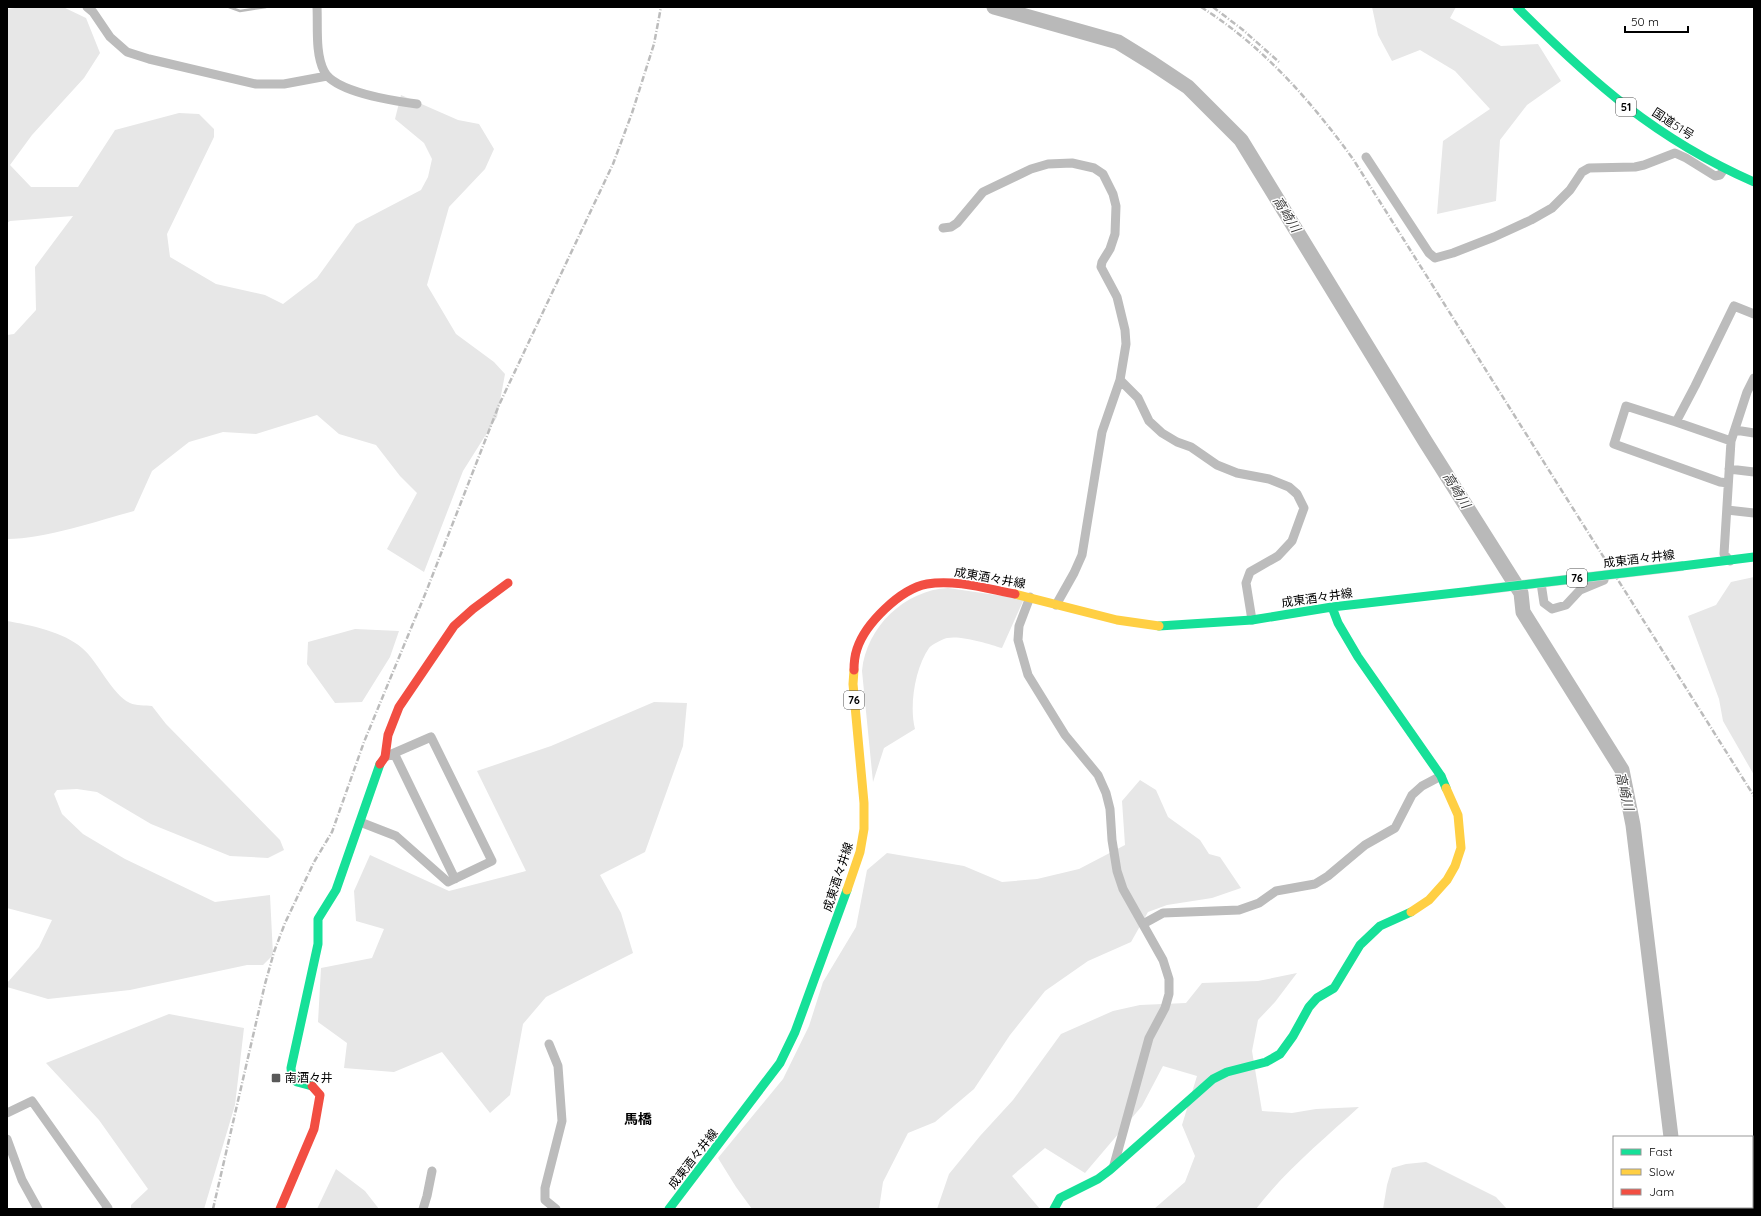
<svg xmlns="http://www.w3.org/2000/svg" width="1761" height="1216" font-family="Quicksand,'Noto Sans JP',sans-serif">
	<rect width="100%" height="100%" fill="#fff"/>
	<path fill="#e7e7e7" d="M23,7H63L86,18L100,53L84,78L32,135L10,165L31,187H78L115,130L179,113L199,114L214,129V137L167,234L170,257L216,284L265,295L283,304L317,278L356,224L421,190L428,177L432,159L424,143L395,119L401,95L458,120L479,124L494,149L485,169L449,207L427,285L456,334L494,362L505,374L497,417L463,471L424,572L387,549L417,493L400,476L376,445L339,434L317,415L256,434L223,432L189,442L152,471L134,511C97,521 45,539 7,539V335L14,334L36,310L35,267L73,216L10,221L7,223V9Z
		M1372,7H1456L1450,18L1501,46L1538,44L1561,81L1527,105L1500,140L1496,201L1437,214L1443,141L1490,109L1455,71L1420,50L1392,61L1378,35Z
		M1754,577V775L1723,721L1719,699L1688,616L1716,605L1731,582Z
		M948,588L1024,599L1002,648C989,644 961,635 947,638C943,639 931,645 929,648C915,668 909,706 915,729L884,748L873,782L862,671C866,627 905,590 948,588Z
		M7,621C30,625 64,632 82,648C98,661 112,695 130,703C136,706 145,705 152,706L166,724L280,840L284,850L268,858L230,856L151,824L97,792L77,789L57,790L54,794L62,814L83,834L125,859L215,902L270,895L273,955L263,965H247L130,990L48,999L7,987V983L39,947L52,920L7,908Z
		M355,629L399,631L390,657L362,702L335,703L307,664L308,642Z
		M654,702L687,703L683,746L645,852L600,875L621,913L633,953L546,997L523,1024L510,1095L490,1113L442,1052L394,1072L344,1068L347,1043L318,1022L321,968L372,958L384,929L356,921L354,891L370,855L449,891L526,871L477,771L551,746Z
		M1140,780L1156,790L1168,817L1200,840L1209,854L1220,857L1241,888L1212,898L1167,905L1148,912L1131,942L1088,961L1045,991L1010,1035L974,1089L935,1122L908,1133L883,1182L879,1209H752L736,1187L718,1158L783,1079L809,1026L823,982L856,927L867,870L887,853L964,866L1002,882L1037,879L1079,869L1125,845L1122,801Z
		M1297,973L1275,1002L1258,1020L1252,1051L1262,1111L1292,1113L1316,1109L1359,1107C1324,1139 1285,1171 1256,1209H1154L1185,1182L1195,1156L1182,1125L1197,1076L1163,1066L1142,1106L1085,1173L1045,1148L1012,1176L1040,1209H937L949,1174L980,1136L1013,1100L1061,1034L1113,1011L1140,1005L1186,1003L1202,983L1258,981Z
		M169,1014L244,1028L235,1105L204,1209H131V1205L148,1189L99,1120L46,1063Z
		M1426,1162L1496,1197L1507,1209H1383L1387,1185L1392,1168L1406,1164Z
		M336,1169L365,1191L379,1209H317Z"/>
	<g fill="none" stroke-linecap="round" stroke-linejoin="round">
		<path stroke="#b9b9b9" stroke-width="2.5" d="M229,7L240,11L266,7"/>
		<path stroke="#b9b9b9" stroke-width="15" d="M994,7L1118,42L1152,63L1188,87L1241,140L1425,441L1521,593L1523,612L1622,770L1633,825L1671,1137
			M1680,1207V1209"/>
		<path stroke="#bcbcbc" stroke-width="9" d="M87,7L93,12L110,37L127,52L149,59L256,84H284L327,76
			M317,7C318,27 315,53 324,71C334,92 394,101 417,104
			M1366,157L1429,253L1435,258L1453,253L1494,237L1531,220L1552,208L1570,190L1582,172L1589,168L1635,167L1644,165L1675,153L1686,158L1715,176L1720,175L1724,169
			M943,228L951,227L957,223L983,192L1031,169L1048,164L1072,163L1094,168L1103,174L1113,194L1116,206L1115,234L1110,249L1102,262L1101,267L1117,297L1125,330L1126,344L1120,380L1102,432L1082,555L1074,573L1056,605
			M1120,380L1138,398L1149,421L1162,433L1177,442L1191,447L1217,465L1237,473L1269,479L1289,487L1297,494L1304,508L1292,541L1278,556L1250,572L1246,583L1252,620
			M1676,422L1731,441
			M1735,430L1754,433
			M1729,469L1754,472
			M1728,483L1720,482L1614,444L1626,406L1676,422L1695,386L1734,306L1754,314
			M1727,510L1754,513
			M1730,561L1724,554L1731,441L1747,392L1754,378
			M1541,583L1544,603L1552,609L1566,605L1580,590L1604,580
			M1030,597L1019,626L1018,640L1028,675L1065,735L1098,775L1106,793L1110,809L1112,840L1117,871L1123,889L1163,960L1169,979V994L1165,1008L1149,1038L1114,1165
			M394,753L455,879
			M360,822L396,836L448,882L492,861L431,737L385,757
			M1143,924L1163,913L1239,910L1259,903L1276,891L1315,884L1328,876L1365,845L1395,828L1412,795L1422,786L1441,776
			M549,1044L558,1066L562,1121L545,1188V1200L556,1209
			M7,1113L32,1101L108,1208L106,1209
			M7,1139L22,1180L38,1209
			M423,1209L427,1196L432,1171"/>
		<path stroke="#16e098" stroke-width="9" d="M1517,7C1592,82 1656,139 1754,182
			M1682,566L1754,557
			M1332,607L1338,623L1358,657L1441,776L1446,788
			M1159,626L1252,620L1332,607L1472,591
			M312,1086L297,1082L292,1078L291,1068L318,944V919L336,890L380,764
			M669,1209L780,1063L795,1032L847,890
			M1054,1209L1060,1198L1098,1179L1110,1170L1213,1079L1227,1072L1266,1062L1280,1054L1293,1036L1309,1007L1317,998L1334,988L1360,945L1380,926L1411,912"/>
		<path stroke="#ffcf43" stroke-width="9" d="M1015,594L1117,620L1159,626
			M847,890L860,852L864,829V803L853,684L854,670
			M1411,912L1429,900L1447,880L1455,866L1461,848L1458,815L1446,788"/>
		<path stroke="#f24e42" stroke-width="9" d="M854,670C854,663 855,655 857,649C865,624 900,589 927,584C955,579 988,589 1015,594
			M380,764L385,757L388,735L399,707L454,626L473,609L508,583
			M280,1209L314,1129L320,1095L312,1086"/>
		<path stroke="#bcbcbc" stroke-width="2.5" stroke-dasharray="6 2 1 2" stroke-linecap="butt" d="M1201,7C1263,46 1311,101 1353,159L1754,796
			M1213,7L1243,30L1279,62
			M213,1209L265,984L274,952L285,923L314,862L332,832L364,742L426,592L499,405L613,164L632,113L654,44L661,7"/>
		<g stroke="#dbdbdb" stroke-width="10" stroke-linecap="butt">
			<path id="fast-bridge" d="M1472,591L1682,566"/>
		</g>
		<use href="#fast-bridge" stroke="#16e098" stroke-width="9"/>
	</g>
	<rect fill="#595959" stroke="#fff" stroke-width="1.5" x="271" y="1073" width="10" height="10" rx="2"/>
	<g text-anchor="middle" stroke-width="3" stroke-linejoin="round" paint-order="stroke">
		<g fill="#fff" stroke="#4c4c4c" stroke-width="1">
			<rect x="1616" y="98" width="20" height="18" rx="3"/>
			<rect x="1567" y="569" width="20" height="18" rx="3"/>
			<rect x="844" y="691" width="20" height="18" rx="3"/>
		</g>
		<g font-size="11" font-weight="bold" fill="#000">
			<text x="1626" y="111">51</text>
			<text x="1577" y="582">76</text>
			<text x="854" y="704">76</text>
		</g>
		<g font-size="12" fill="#000" stroke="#fff">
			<text transform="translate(1673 124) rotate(33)" y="4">国道51号</text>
			<text transform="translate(1639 559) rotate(-7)" y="4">成東酒々井線</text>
			<text transform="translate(990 578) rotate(10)" y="4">成東酒々井線</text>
			<text transform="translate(1317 598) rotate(-8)" y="4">成東酒々井線</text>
			<text transform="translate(838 877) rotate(-72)" y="4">成東酒々井線</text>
			<text transform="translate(693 1159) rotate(-52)" y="4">成東酒々井線</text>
		</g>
		<g font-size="12" fill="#000" stroke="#fff" text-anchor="start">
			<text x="285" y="1082">南酒々井</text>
		</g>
		<g font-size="13" font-style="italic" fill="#3c3c3c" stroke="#fff">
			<text transform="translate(1287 214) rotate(58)" y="5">高崎川</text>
			<text transform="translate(1457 490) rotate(58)" y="5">高崎川</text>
			<text transform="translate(1625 791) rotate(76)" y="5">高崎川</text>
		</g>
		<g font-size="14" font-weight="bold" fill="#000" stroke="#fff">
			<text x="638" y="1124">馬橋</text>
		</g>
	</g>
	<rect width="1761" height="1216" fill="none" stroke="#000000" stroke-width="16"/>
	<rect x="1613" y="1136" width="140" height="72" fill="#ffffff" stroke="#999999"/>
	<rect x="1621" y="1149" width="20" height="6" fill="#16e098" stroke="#999999"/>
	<text x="1649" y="1156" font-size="12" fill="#000000">Fast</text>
	<rect x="1621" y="1169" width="20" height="6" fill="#ffcf43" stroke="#999999"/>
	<text x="1649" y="1176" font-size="12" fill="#000000">Slow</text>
	<rect x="1621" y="1189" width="20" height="6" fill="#f24e42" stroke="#999999"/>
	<text x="1649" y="1196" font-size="12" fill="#000000">Jam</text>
	<path d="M1625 26v6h63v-6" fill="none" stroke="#000000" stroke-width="2"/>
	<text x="1631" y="26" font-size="12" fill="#000000" stroke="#ffffff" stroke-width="3" paint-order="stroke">50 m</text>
</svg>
